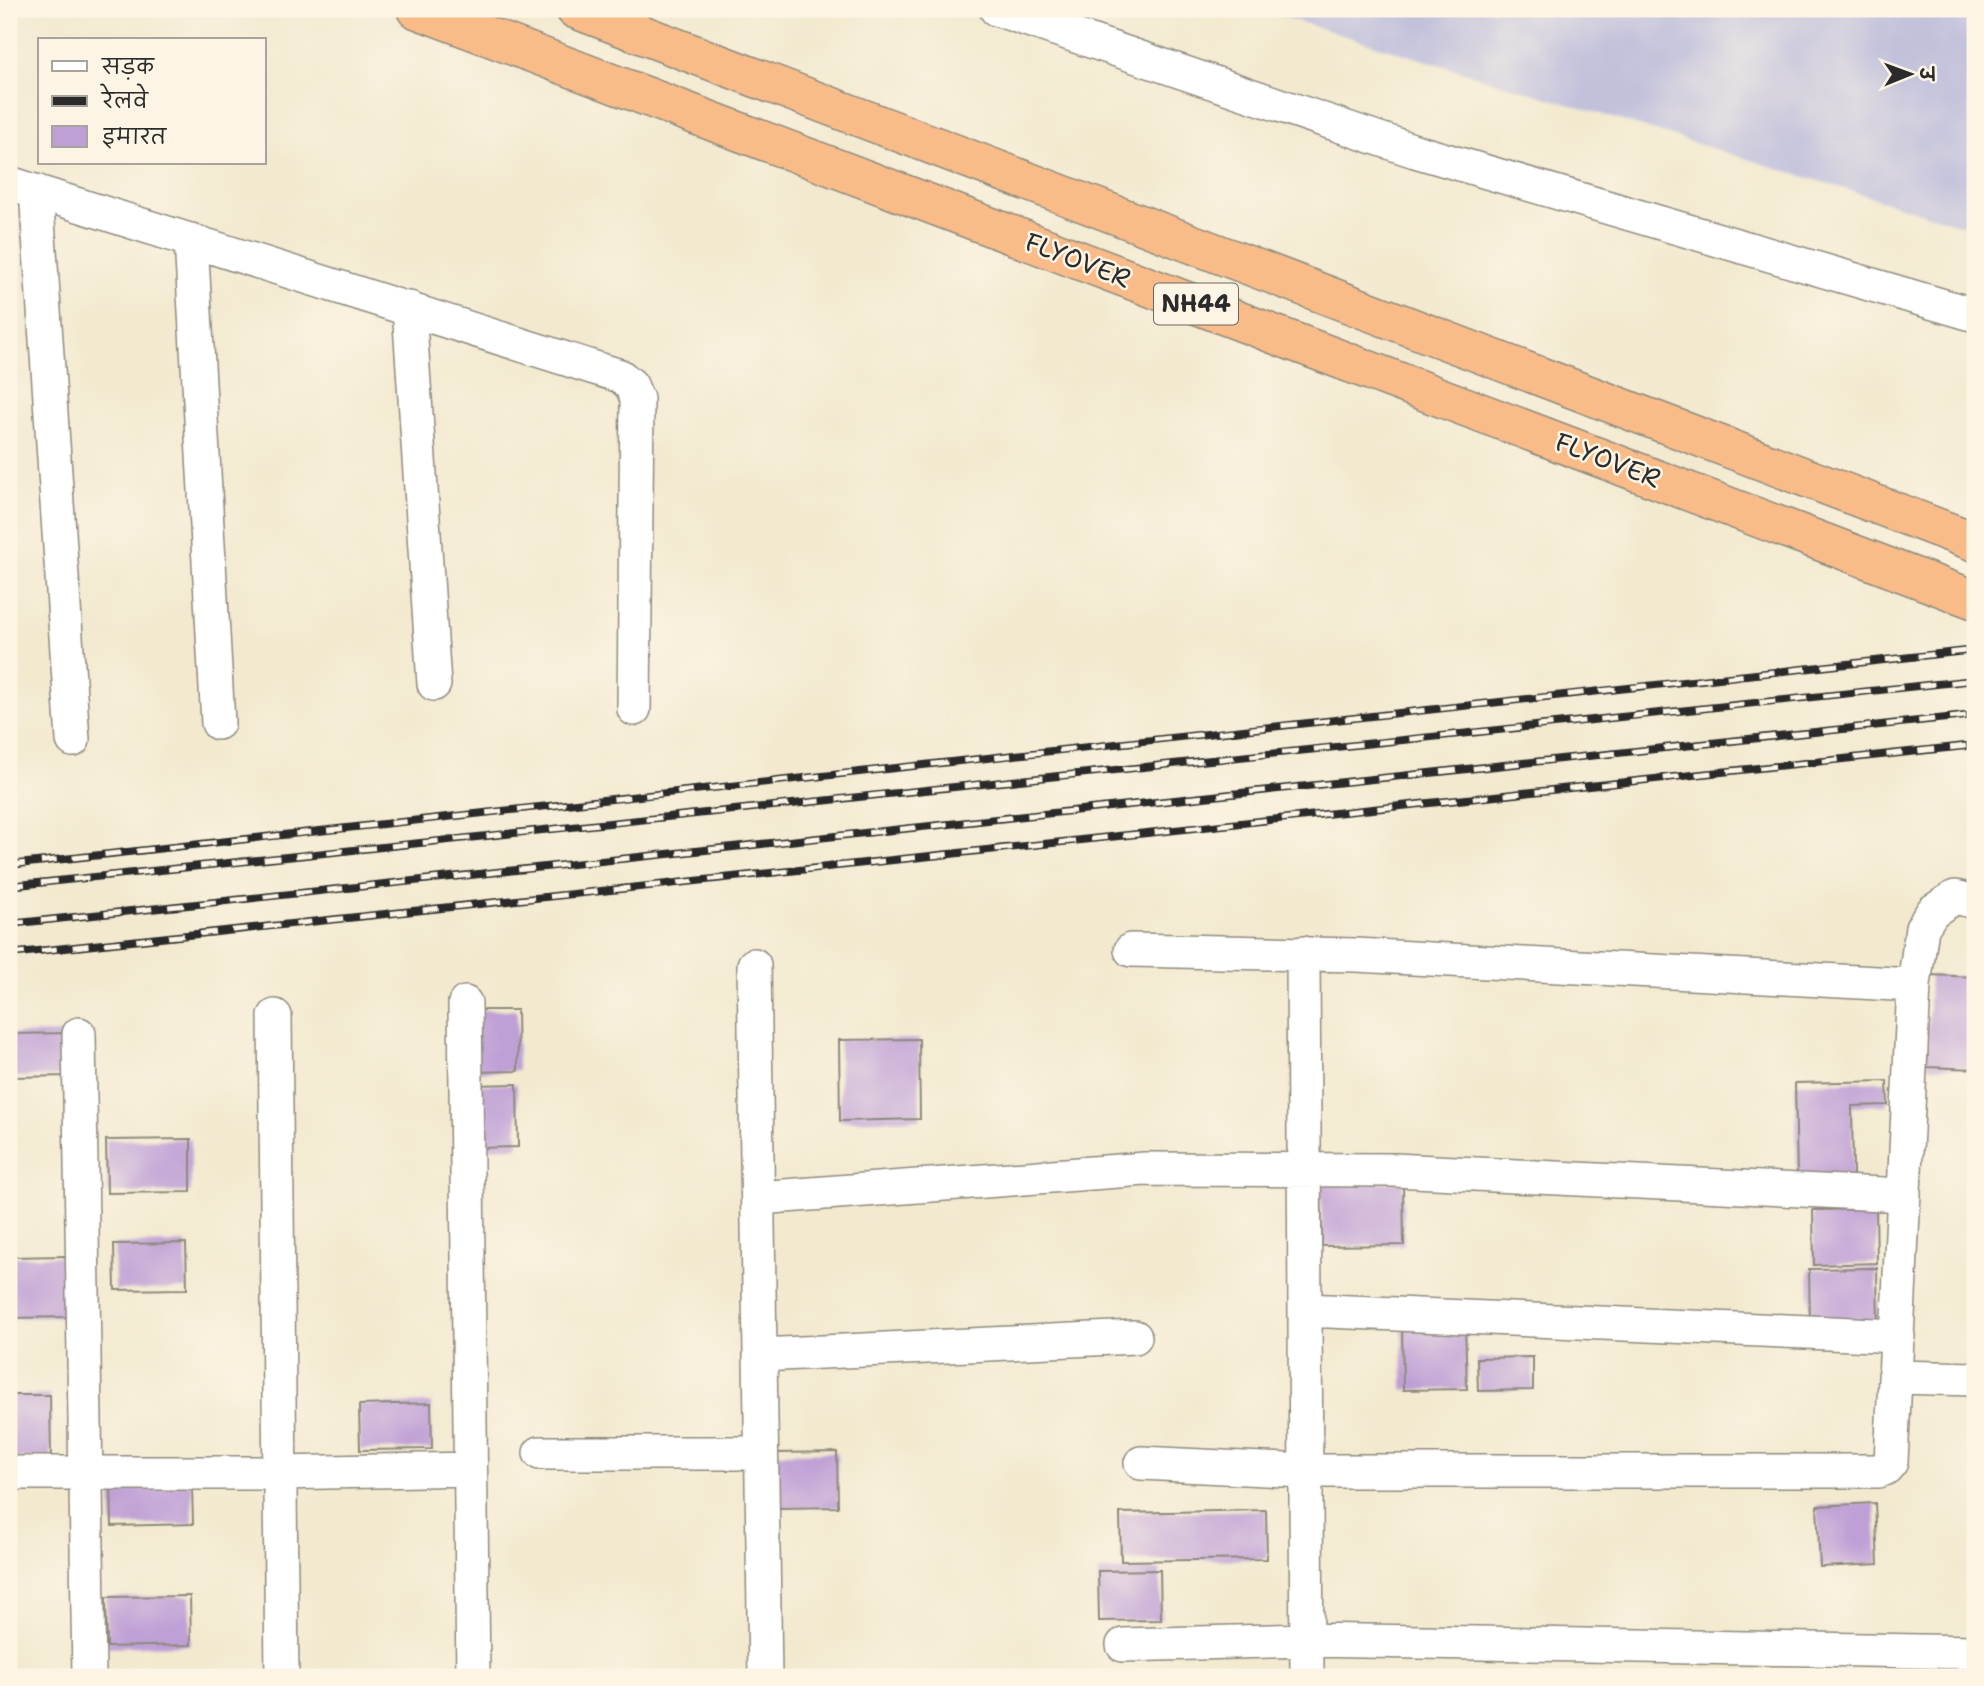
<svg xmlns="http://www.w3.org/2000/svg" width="1984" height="1686" font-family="'Shantell Sans','Playpen Sans Deva',sans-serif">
	<rect width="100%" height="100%" fill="#fcf5e5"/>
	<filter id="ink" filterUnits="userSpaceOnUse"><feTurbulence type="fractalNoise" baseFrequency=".0143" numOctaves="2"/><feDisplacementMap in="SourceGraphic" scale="14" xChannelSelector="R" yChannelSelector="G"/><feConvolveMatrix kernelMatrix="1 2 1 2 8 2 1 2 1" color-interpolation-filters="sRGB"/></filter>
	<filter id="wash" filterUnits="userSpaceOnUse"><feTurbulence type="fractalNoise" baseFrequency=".00686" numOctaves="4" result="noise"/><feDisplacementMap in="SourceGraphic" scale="28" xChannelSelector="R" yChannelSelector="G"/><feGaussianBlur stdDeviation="1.57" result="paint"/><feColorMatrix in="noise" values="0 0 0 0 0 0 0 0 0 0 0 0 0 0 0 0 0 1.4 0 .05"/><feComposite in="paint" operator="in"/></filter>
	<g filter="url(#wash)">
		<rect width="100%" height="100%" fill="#f2e9cf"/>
		<path fill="#c2c1dc" d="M1258,9H1975V229Z"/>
		<g id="blocks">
			<path fill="#bfa0d6" d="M1930,975L1975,977V1069L1927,1067Z
				M472,1010H517L518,1071L473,1072Z
				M72,1033L73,1076L9,1077V1034Z
				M919,1039L920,1119L840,1121L839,1040Z
				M1887,1081L1888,1105L1852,1106L1853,1175L1797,1176L1795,1083Z
				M517,1084L518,1147L473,1148L472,1085Z
				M191,1139V1192L107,1193L106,1140Z
				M1403,1182L1404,1245L1322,1246L1321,1184Z
				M1876,1209L1877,1263L1814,1265L1813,1210Z
				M186,1243L187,1289L115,1290L114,1244Z
				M66,1256L67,1317L9,1318V1257Z
				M1877,1268L1878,1325L1810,1326L1809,1269Z
				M1465,1323L1467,1389L1403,1390L1402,1324Z
				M1533,1357V1390L1478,1391L1477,1358Z
				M9,1395H50L51,1458L9,1459Z
				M431,1403L432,1449L360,1450L359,1405Z
				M837,1452L838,1507L777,1508L776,1453Z
				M192,1482L193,1524L112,1526L111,1484Z
				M1875,1503L1878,1564L1820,1567L1817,1506Z
				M1266,1510L1267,1559L1121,1561L1120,1513Z
				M1160,1570L1161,1620L1099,1621L1098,1571Z
				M190,1596L191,1645L107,1647L106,1597Z"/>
		</g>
	</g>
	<g filter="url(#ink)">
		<use href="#blocks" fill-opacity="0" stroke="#8e8a7d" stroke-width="2"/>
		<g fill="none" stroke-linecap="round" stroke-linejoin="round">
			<g stroke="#8e8a7d" stroke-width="36">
				<path id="street" d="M996,9L1415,151L1975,315
					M9,183L620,376L631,385L637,399L634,709
					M36,191L73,740
					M191,240L218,723
					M409,308L434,684
					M1131,950L1356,955L1914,985
					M1303,953L1307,1677
					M754,965L765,1677
					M465,1003L473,1677
					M275,1016L282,1677
					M79,1034L89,1677
					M758,1198L1145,1169L1394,1170L1904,1195
					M1305,1310L1898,1336
					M760,1355L1135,1337
					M1896,1377L1975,1379
					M540,1453H761
					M1141,1463L1306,1471H1879L1886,1468L1891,1462L1914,985L1922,928L1933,911L1955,897L1975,902
					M9,1473H280L470,1469
					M1123,1645L1307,1640L1975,1652"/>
			</g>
			<g stroke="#8e8a7d" stroke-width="41">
				<path id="highway" d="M416,9L1975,600
					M575,9L1975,542"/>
			</g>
			<use href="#street" stroke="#fff" stroke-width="33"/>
			<use href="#highway" stroke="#f9bc89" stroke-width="38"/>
			<g stroke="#2b2b2b" stroke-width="8">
				<path id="rail" d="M9,865L1975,650
					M9,886L1975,680
					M9,924L1975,715
					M9,954L1975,745"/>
			</g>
			<use href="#rail" stroke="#fcf5e5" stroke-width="5" stroke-dasharray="16" stroke-linecap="butt"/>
		</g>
	</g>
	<g text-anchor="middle" stroke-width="5" stroke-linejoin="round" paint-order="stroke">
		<rect fill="#fcf5e5" stroke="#6a6863" stroke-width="2" x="1154" y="283.5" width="84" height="41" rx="5"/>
		<g font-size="24" font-weight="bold" fill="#2b2b2b">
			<text x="1196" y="312">NH44</text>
		</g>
		<g font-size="26" fill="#2b2b2b" stroke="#fcf5e5">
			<text transform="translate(1078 260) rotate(21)" y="9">FLYOVER</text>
			<text transform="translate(1608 460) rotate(21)" y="9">FLYOVER</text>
		</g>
	</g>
	<rect width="1984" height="1686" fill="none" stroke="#fcf5e5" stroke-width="35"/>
	<rect x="38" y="38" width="228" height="126" fill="#fcf5e5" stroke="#a8a49b" stroke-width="2"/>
	<rect x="52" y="61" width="35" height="10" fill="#ffffff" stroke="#a8a49b" stroke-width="2"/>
	<text x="102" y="74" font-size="21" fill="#2b2b2b">सड़क</text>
	<rect x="52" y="96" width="35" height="10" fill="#2b2b2b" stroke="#a8a49b" stroke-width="2"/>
	<text x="102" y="108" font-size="21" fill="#2b2b2b">रेलवे</text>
	<rect x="52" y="126" width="35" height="21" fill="#bfa0d6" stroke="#a8a49b" stroke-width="2"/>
	<text x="102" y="144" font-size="21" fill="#2b2b2b">इमारत</text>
	<g transform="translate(1910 74) rotate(89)" stroke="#fcf5e5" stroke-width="5" paint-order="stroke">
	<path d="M0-5L12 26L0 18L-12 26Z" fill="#2b2b2b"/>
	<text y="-10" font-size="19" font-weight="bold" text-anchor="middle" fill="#2b2b2b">उ</text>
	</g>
</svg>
